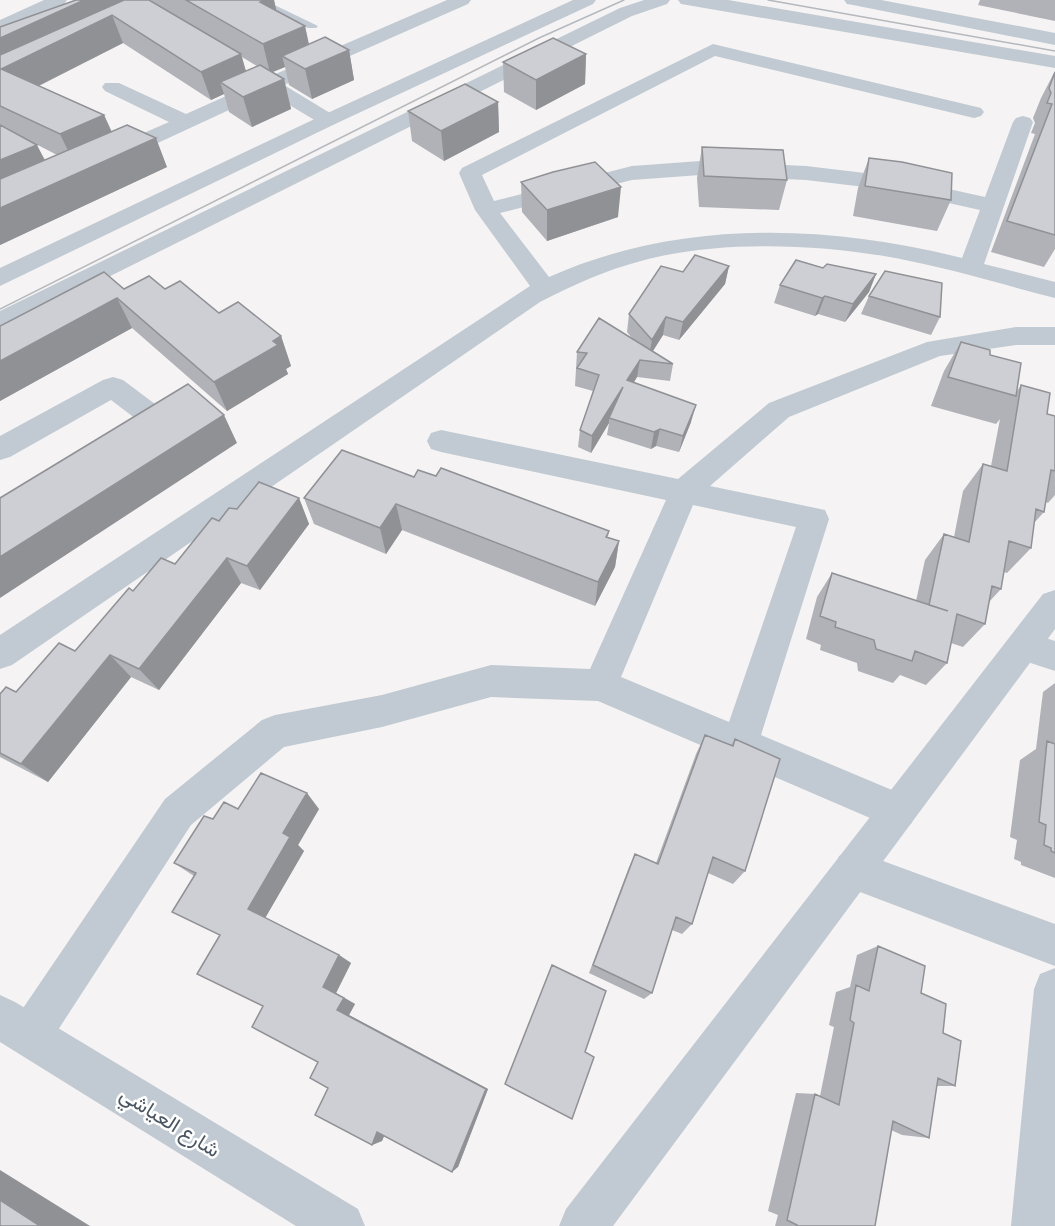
<svg xmlns="http://www.w3.org/2000/svg" width="1055" height="1226" font-family="'Exo 2',Vazirmatn,sans-serif">
	<rect width="100%" height="100%" fill="#f5f3f3"/>
	<g fill="none" stroke-linecap="round" stroke-linejoin="round">
		<path fill="#c1cad2" fill-rule="evenodd" d="M249,0H264L318,26L316,28H308Z"/>
		<path fill="#c1cad2" fill-rule="evenodd" d="M44,0H67L64,4L0,32V20Z
			M447,0H471L468,4L284,85L335,116L338,120L335,124L328,126L321,124L268,92L121,160L113,161L105,160L102,155L105,150L169,122L105,91L102,87L105,83H119L186,114L255,83L245,75L248,71L255,69L271,76Z
			M713,44L981,108L984,112L981,116L974,118L715,56L482,175L494,201L632,166L700,161L806,166L890,176L985,197L1013,122L1016,118L1023,116L1030,118L1033,122L984,264L1055,282V298C1004,285 956,270 905,260C827,244 719,239 641,261C606,270 573,285 540,302L12,665L0,669V635L530,286L475,210L459,173L462,168ZM700,175L806,180L890,190L980,210L962,258C826,224 679,219 549,277L500,213L632,180Z
			M1016,327H1055V345H1016L940,356L789,417L710,486L825,510L829,519L761,735L911,798L917,811L911,824L898,830L598,701L491,697L382,727L284,747L191,825L45,1050L30,1057L15,1050L8,1035L15,1020L165,799L262,720L275,715L382,695L491,665L590,669L666,500L441,452L431,449L427,441L431,433L441,430L678,479L769,403L927,342ZM693,505L796,527L729,722L621,677Z
			M113,377L123,380L167,413L171,420C162,436 138,449 121,443L117,436L121,429L136,419L111,400L10,457L0,460V436L103,380Z
			M1024,631L1055,641V671L1012,657L1007,646L1012,635Z
			M853,850L1055,924V966L839,884L833,870L839,856Z
			M1055,968V1226H1011L1034,989L1040,974Z"/>
		<path fill="#c1cad2" fill-rule="evenodd" d="M573,0H596L593,4L335,124L0,286V268L321,116Z
			M644,0H670L667,4L632,16L0,331V311L620,8Z
			M678,0H728L1055,56V68L687,5L681,4Z
			M844,0H881L1055,33V45L853,5L847,4Z
			M1055,590V629L613,1226H559L566,1209L1043,594Z
			M0,995L15,1002L358,1209L365,1226H296L0,1042Z"/>
		<path stroke="#b5b8bd" stroke-width="1.5" d="M768,0L1055,51
			M0,309L539,38L624,0"/>
	</g>
	<path fill="#b0b2b7" fill-rule="evenodd" d="M122,0V1L152,2L151,0H274L276,11L305,26L309,44L349,50L354,80L312,99L289,85L285,67L273,72L284,79L291,109L252,127L229,112L224,94L211,100L123,43L39,86L104,115L111,131L167,167L0,245V27ZM242,57L257,66L246,71ZM34,143L57,155L45,160Z
		M980,0H1055V21L978,5Z
		M586,54L585,84L536,110L504,92L503,62Z
		M1055,71V249L1044,267L991,252L1035,134L1031,133L1035,123L1033,118L1041,98Z
		M498,102L499,132L444,161L412,141L408,111Z
		M702,147L787,180L779,210L699,207L697,178Z
		M869,158L951,200L937,231L853,216L858,188Z
		M521,182L618,217L547,241L522,212Z
		M729,266L725,284L679,340L663,335L653,351L673,364L670,381L637,377L634,382L691,422L679,452L656,446L651,449L607,435L609,423L591,453L578,447L580,430L593,391L575,386L577,352L632,338L627,332L629,314L683,272Z
		M823,268L876,274L869,292L845,322L818,314L815,316L774,303L780,285Z
		M124,289H165L219,313L281,336L291,366L286,369L288,374L227,411L132,328L0,401V326Z
		M869,296L940,317L931,335L861,314Z
		M961,342L990,355L1017,391L1021,385L1047,414L1055,471V495L1048,503L1046,502L1044,512L1034,523L1031,548L1007,573L1004,572L1001,589L989,602L985,624L963,647L951,643L947,663L926,685L900,675L893,683L858,671L857,663L820,650L821,645L806,639L817,597L832,573L916,601L925,560L944,534L954,537L963,491L983,464L991,466L1000,419L996,424L931,406L944,371Z
		M436,476L609,531L608,537L619,541L615,567L595,606L402,530L386,554L314,524L304,498L414,477Z
		M299,498L309,524L260,590L241,583L159,690L131,677L48,782L0,757V694L16,692L75,651L133,591L175,564L219,521L237,509Z
		M1055,683V878L1021,865V862L1014,859L1017,840L1010,837L1020,760L1036,749L1043,692Z
		M705,735L731,745L735,739L745,871L733,884L708,873L692,924L682,934L672,930L652,993L644,999L589,973L629,867L635,854L656,863L696,754Z
		M238,809H319L298,845L304,851L265,918L339,955L351,963L336,993L355,1004L349,1015L488,1089L458,1167L384,1136L382,1141L372,1145L328,1088L318,1062L263,1006L220,935L194,876L174,863L213,819Z
		M878,946L921,993L943,1033L955,1086H937L929,1138L902,1135L891,1130L875,1226H775L778,1215L768,1211L796,1093L815,1094L820,1096L834,1027L829,1025L836,992L850,987L857,955Z"/>
	<path fill="#909195" d="M84,0H122L127,13L112,15L123,43L16,97L0,74V38Z
		M265,0H274L280,26L260,2Z
		M305,26L311,56H282L285,67L270,73L263,44Z
		M349,50L354,80L312,99L305,69Z
		M241,54L249,83L220,82L224,94L211,100L201,72Z
		M586,54L585,84L536,110V80Z
		M284,79L291,109L252,127L243,97Z
		M498,102L499,132L444,161L441,131Z
		M104,115L117,143L74,163L60,134Z
		M156,138L167,167L0,245V208Z
		M37,145L52,174L0,197V160Z
		M621,187L618,217L547,241V210Z
		M729,266L725,284L679,340L683,322Z
		M876,274L869,292L845,322L853,304Z
		M825,296L818,314L815,316L822,298Z
		M117,298L132,328L0,401V361Z
		M666,317L663,335L649,357L652,340Z
		M281,336L291,366L286,369L288,374L227,411L214,382Z
		M640,360L637,377L625,397L627,380Z
		M623,387L609,418V423L591,453L592,436Z
		M696,405L691,422L679,452L683,436Z
		M224,415L237,443L0,598V557Z
		M660,429L656,446L651,449L654,432Z
		M299,498L309,524L260,590L247,566Z
		M396,504L402,530L386,554L380,528Z
		M619,541L615,567L595,606L598,582Z
		M227,558L241,583L159,690L139,669Z
		M110,655L131,677L48,782L21,764Z
		M307,793L319,809L298,845L304,851L264,920L248,909L283,833Z
		M339,955L351,963L336,993L355,1004L349,1015L488,1089L458,1167L452,1172L337,1010L323,987Z
		M387,1129L382,1141L372,1145L377,1132Z
		M0,1170L90,1226H40L0,1200Z"/>
	<path fill="#cdcfd5" stroke="#909195" stroke-width="1.5" d="M76,0H84L0,38V27Z
		M124,0H149L241,54L201,72L112,15L1,69L104,115L60,134L0,106V55Z
		M186,0H265L260,2L305,26L263,44Z
		M325,37L349,50L305,69L282,56Z
		M553,38L586,54L536,80L503,62Z
		M260,65L284,79L243,97L220,82Z
		M1055,72V235L1007,221L1052,104L1047,103L1051,93L1049,88Z
		M465,84L498,102L441,131L408,111Z
		M0,125L37,145L0,160Z
		M127,125L156,138L0,208V179Z
		M702,147L783,150L787,180L704,176Z
		M869,158L902,162L952,173L951,200L865,186Z
		M595,162L621,187L547,210L521,182L553,172Z
		M695,255L729,266L683,322L666,317L652,340L629,314L661,266L683,272Z
		M796,260L823,268L827,264L876,274L853,304L825,296L822,298L780,285Z
		M885,271L942,283L940,317L869,296Z
		M104,272L124,289L149,276L165,289L180,281L219,313L238,302L281,336L273,341L278,345L214,382L117,298L0,361V326Z
		M599,318L673,364L640,360L627,380L696,405L683,436L660,429L654,432L609,418L623,387L592,436L580,430L599,375L577,368L587,353L577,352Z
		M961,342L990,350V355L1021,363L1016,396L948,377Z
		M188,384L224,415L0,557V498Z
		M1021,385L1050,393L1047,414L1055,416V471L1051,470L1044,512L1036,509L1031,548L1009,541L1001,589L992,586L985,624L957,614L947,663L915,651L912,661L876,649L874,640L835,627L836,622L820,616L832,573L948,611L929,605L944,534L969,542L983,464L1007,471Z
		M342,450L414,477L418,470L436,476L441,468L609,531L606,537L619,541L598,582L396,504L380,528L304,498Z
		M259,482L299,498L247,566L227,558L139,669L110,655L21,764L0,753V694L6,687L16,692L59,643L75,651L129,588L133,591L161,558L175,564L212,518L219,521L229,508L237,509Z
		M705,735L733,746L735,739L780,759L745,871L713,857L692,924L676,917L652,993L593,965L635,854L658,864Z
		M1047,741L1055,744V853L1051,851V848L1044,845L1046,825L1039,822Z
		M261,773L307,793L283,833L290,837L248,909L339,955L323,987L344,998L337,1010L486,1089L452,1172L377,1132L372,1145L315,1115L328,1088L310,1078L318,1062L252,1027L263,1006L197,974L220,935L172,912L196,873L174,863L204,816L213,819L224,802L238,809Z
		M878,946L925,966L921,993L946,1004L943,1033L961,1041L955,1086L938,1078L929,1138L893,1121L875,1226H796L797,1225L787,1220L815,1094L839,1105L854,1023L850,1020L856,985L869,991Z
		M552,965L606,991L585,1052L594,1057L572,1119L505,1084Z
		M0,1200L40,1226H0Z"/>
	<g text-anchor="middle" stroke-width="5" stroke-linejoin="round" paint-order="stroke">
		<g font-size="21" fill="#4a5661" stroke="#fff">
			<text transform="translate(170 1122) rotate(32)" y="7">شارع العياشي</text>
		</g>
	</g>
</svg>
